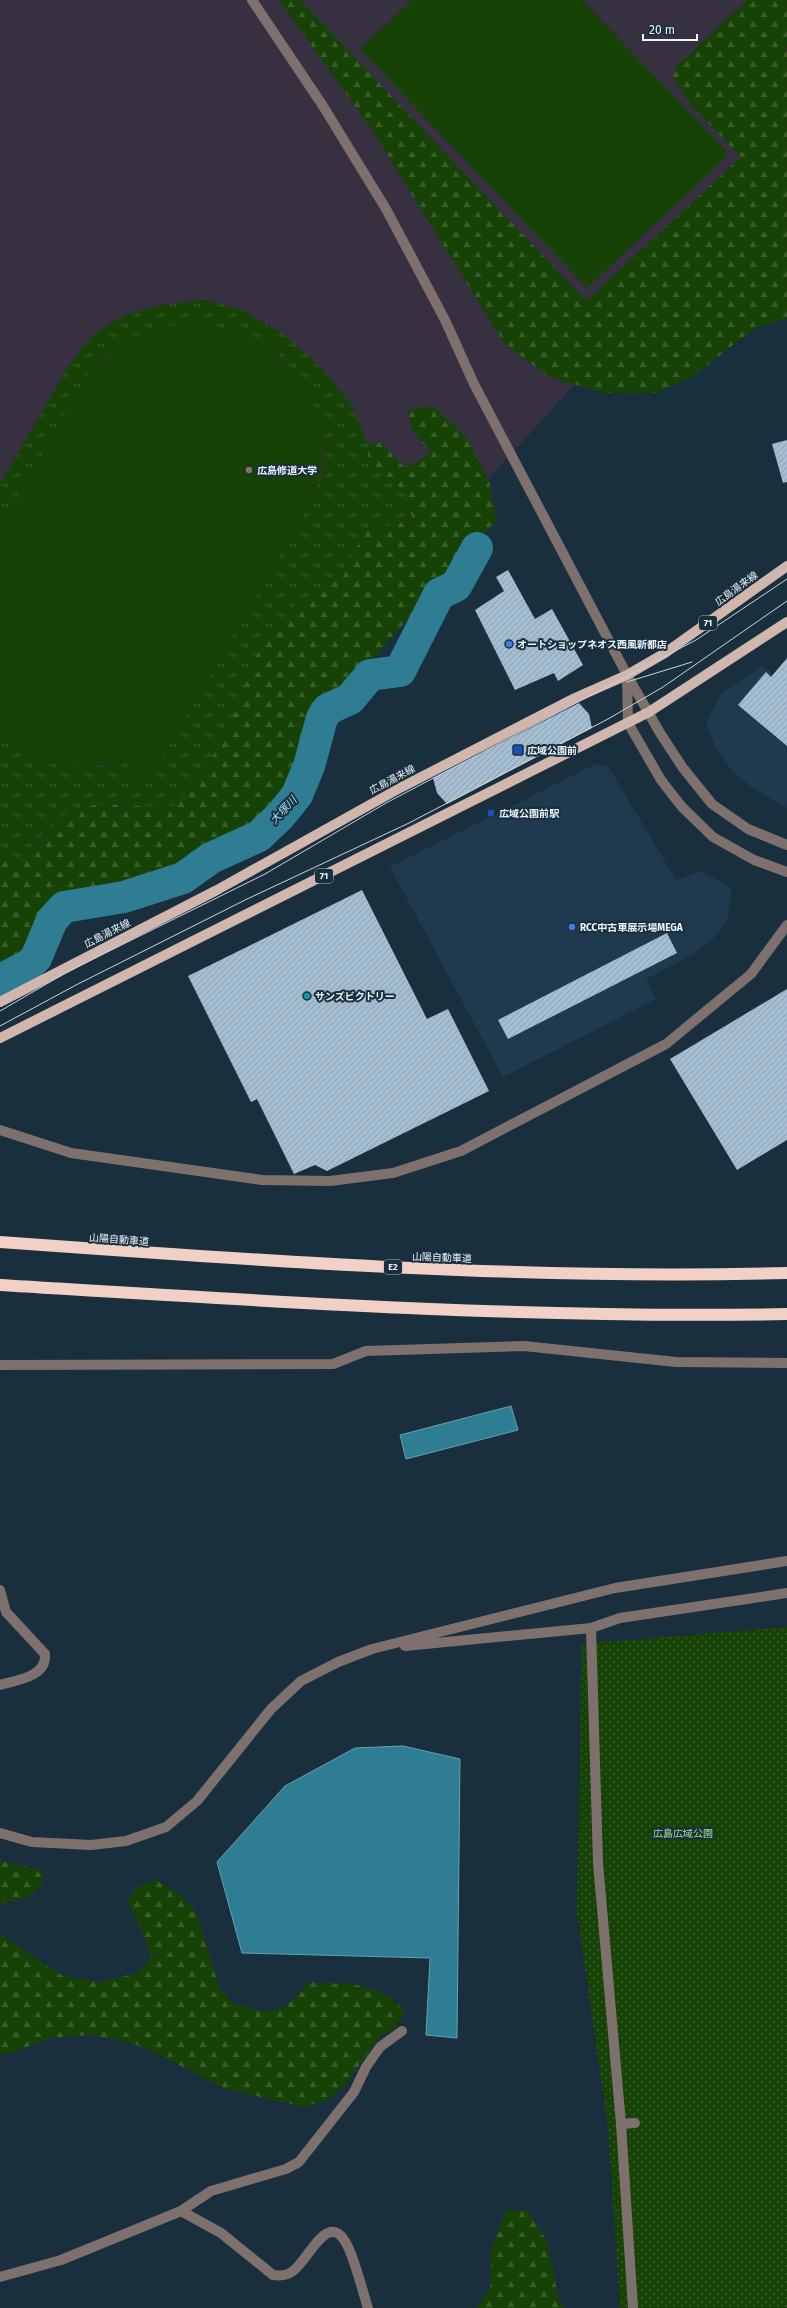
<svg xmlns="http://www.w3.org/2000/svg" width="787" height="2308" font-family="'Fira Sans','Noto Sans JP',sans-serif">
	<defs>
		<pattern id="grass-tufts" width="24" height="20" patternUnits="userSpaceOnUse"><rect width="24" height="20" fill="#164205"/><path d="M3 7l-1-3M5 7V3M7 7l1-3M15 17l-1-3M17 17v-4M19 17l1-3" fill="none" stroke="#385e2a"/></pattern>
		<pattern id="forest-firs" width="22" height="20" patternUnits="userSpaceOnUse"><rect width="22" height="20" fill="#164205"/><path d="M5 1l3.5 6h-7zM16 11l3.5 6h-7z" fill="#385e2a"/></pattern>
		<pattern id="park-dots" width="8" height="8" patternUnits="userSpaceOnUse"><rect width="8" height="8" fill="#164205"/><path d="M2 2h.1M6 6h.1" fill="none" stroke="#385e2a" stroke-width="1.8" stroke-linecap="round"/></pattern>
		<pattern id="building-hatch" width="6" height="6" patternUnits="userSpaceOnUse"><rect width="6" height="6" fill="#a5bdd1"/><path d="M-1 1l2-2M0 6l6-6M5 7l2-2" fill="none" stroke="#8da0b0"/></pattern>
	</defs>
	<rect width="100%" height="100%" fill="#1a2f3e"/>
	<path fill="#1f3a4e" d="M763,666L787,686V808L751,787L731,769L717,750L707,728L708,718L723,692Z
		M596,764L608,766L676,880L701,871L732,888L727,920L718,934L695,953L646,979L656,999L503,1077L390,867Z"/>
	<path fill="#373041" d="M0,0H787V173L603,353L391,586L0,802Z"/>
	<path fill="url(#grass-tufts)" d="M205,300L240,309L268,325L259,340L239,331L110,351L91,369L0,529V484L68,367L93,335L126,315L161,305Z
		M280,332L318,364L350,403L368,444V462L406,492L412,519L365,532L342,575L298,602L231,720L213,756L175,806L153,808L122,803L49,826L26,854L9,863L0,857V738L17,750L105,766L131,759L147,783L314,497L321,477L324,457L322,437L287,361L271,347Z"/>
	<path fill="url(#forest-firs)" d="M279,0H300L586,301L741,157L689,103L673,77L676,67L747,0H787V47L785,50H787V319L755,328L693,376L656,393H604L549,377L504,343L370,127Z
		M433,406L467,438L489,481L497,520L473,546L452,581L431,593L357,677L317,715L306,757L286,800L250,831L203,853L159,880L52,905L25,959L0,972V857L9,863C15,860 22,857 27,852C43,837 55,816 77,809C110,798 142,810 175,806L213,756L231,720L254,660L277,624L298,602L342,575L365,532L412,519L406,492L368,462V444L382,443L405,468L431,453L413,431L408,410Z
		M0,1861L42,1870L43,1884L28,1898L0,1904Z
		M155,1879L179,1894L196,1911L219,1987L234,2004L265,2012L285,2007L310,1982C350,1985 375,1980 405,2011L396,2027L380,2036L345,2085L327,2100L304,2107L225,2089L160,2055L132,2043L91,2035L52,2038L7,2054H0V1934L61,1975L98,1982L138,1973L151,1958L143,1933L127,1901L135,1889Z
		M506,2210L528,2211L547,2241L559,2301L564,2308H477L490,2289L491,2251Z"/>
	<path fill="url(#park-dots)" d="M787,1627V2308H620L608,2128L577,1912L582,1644Z"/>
	<path fill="#164205" d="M412,0H582L729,154L587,288L360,49Z
		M195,323L239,331L259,340L268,325L280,332L271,347C316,387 335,439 314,497L147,783L126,770L131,759C78,772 45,770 0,738V529L91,369C123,340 151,326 195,323Z"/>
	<path fill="#2f7d92" stroke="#67a1b2" d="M511,1406L518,1430L406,1459L400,1435Z
		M403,1746L460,1759L457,2038L426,2035L430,1958L242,1953L217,1862L285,1786L355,1748Z"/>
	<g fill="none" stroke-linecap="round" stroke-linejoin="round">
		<path stroke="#2f7d92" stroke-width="32" d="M0,980L29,965L36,958L52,920L64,907L124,897L183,878L211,858L259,836L280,816L297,795L309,766L322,718L328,709L350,699L370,675L400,671L439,594L456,586L477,548"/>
	</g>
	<path fill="url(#building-hatch)" d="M787,440V482L783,483L772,444Z
		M508,570L535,619L552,609L583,665L558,681L554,673L515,690L475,610L504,591L496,577Z
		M787,658V746L738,705L766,672L771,677Z
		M579,703L589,714L592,728L447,804L437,793L433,778Z
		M362,890L427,1019L448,1009L489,1091L327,1171L315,1165L294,1174L257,1099L251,1102L188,976Z
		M667,933L677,953L508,1039L498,1020Z
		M787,989V1140L737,1170L670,1059Z"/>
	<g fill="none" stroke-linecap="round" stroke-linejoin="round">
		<path stroke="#7e716d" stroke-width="10" d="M252,0L323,106L386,209L445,320L474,384L627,675L660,733L683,768L712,804L748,829L787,845
			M627,677L628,723L661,780L682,807L713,837L754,860L787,872
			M0,1130L71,1153L262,1180L330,1181L393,1173L461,1151L666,1044L751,974L787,925
			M0,1365L333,1364L366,1351L524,1346L676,1362L787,1363
			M0,1590L6,1612L45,1654C47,1677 17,1680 0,1685
			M591,1628L598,1863L621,2124L633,2308
			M405,1646L591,1628L620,1618L787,1593
			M0,1833L32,1842L91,1845L126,1841L166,1827L197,1801L271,1709L301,1681L338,1662L372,1649L615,1588L787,1561
			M621,2124L635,2123
			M181,2211L221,2233L273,2275C280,2276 287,2276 293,2271C310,2258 330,2205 349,2249C357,2268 362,2289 368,2308
			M0,2277L61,2260L181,2211L211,2191L286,2169L299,2162L354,2092L366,2067L380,2047L402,2031"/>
		<path stroke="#d0b6ad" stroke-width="10" d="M0,1002L217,890L400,788L575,698L627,675L665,653L787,566
			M0,1038L649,712L787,622"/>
		<path stroke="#f1d1c6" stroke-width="12" d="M0,1242C262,1261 524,1280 787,1273
			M0,1285C262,1301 524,1319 787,1314"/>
		<path stroke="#c7d3dd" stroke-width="1" d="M627,682L692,662
			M0,1011L69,971L265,874L386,803L696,640L787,579
			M0,1026L76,985L245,900L409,823L608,719L663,687L787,601"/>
	</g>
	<circle fill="#8d6e63" stroke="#1a2f3e" stroke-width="1.5" cx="249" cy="470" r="4"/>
	<g fill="#3f7fe0" stroke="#1a2f3e" stroke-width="1.5">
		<circle cx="509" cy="644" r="4"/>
		<circle cx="572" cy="927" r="4"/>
	</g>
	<g fill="#1a4fb4" stroke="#1a2f3e" stroke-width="1.5">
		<rect x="513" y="745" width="10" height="10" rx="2"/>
		<rect x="487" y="809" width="8" height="8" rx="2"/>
	</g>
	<circle fill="#0f9aa8" stroke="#1a2f3e" stroke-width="1.5" cx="307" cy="996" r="4"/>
	<g text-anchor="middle" stroke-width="4" stroke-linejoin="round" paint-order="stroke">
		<g fill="#1a2f3e" stroke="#acbac4" stroke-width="1">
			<rect x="699" y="616" width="18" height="14" rx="3"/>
			<rect x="315" y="869" width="18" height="14" rx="3"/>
			<rect x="384" y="1260" width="18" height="14" rx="3"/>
		</g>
		<g font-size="9" font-weight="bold" fill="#ebf5fe">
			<text x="708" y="626">71</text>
			<text x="324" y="879">71</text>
			<text x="393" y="1270">E2</text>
		</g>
		<g font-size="10" font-weight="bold" fill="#ebf5fe" stroke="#1a2f3e" text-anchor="start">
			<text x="257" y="474">広島修道大学</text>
			<text x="517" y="648">オートショップネオス西風新都店</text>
			<text x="527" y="754">広域公園前</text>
			<text x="499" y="817">広域公園前駅</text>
			<text x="580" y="931">RCC中古車展示場MEGA</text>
			<text x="315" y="1000">サンズビクトリー</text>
		</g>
		<g font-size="10" fill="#ebf5fe" stroke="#1a2f3e">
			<text transform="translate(736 588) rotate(-36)" y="4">広島湯来線</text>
			<text transform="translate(392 779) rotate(-28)" y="4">広島湯来線</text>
			<text transform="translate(107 933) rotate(-27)" y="4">広島湯来線</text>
			<text transform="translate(119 1239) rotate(4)" y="4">山陽自動車道</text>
			<text transform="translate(442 1257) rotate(2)" y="4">山陽自動車道</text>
		</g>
		<g font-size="10" fill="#a0e18d" stroke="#1a2f3e">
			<text x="683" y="1837">広島広域公園</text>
		</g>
		<g font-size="11" font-style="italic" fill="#9ae3fa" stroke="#1a2f3e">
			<text transform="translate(283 810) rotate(-47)" y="4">大塚川</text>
		</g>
	</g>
	<path d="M643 34v6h54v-6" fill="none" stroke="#ebf5fe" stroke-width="2"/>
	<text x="649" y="34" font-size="12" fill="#ebf5fe" stroke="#1a2f3e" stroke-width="3" paint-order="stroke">20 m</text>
</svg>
